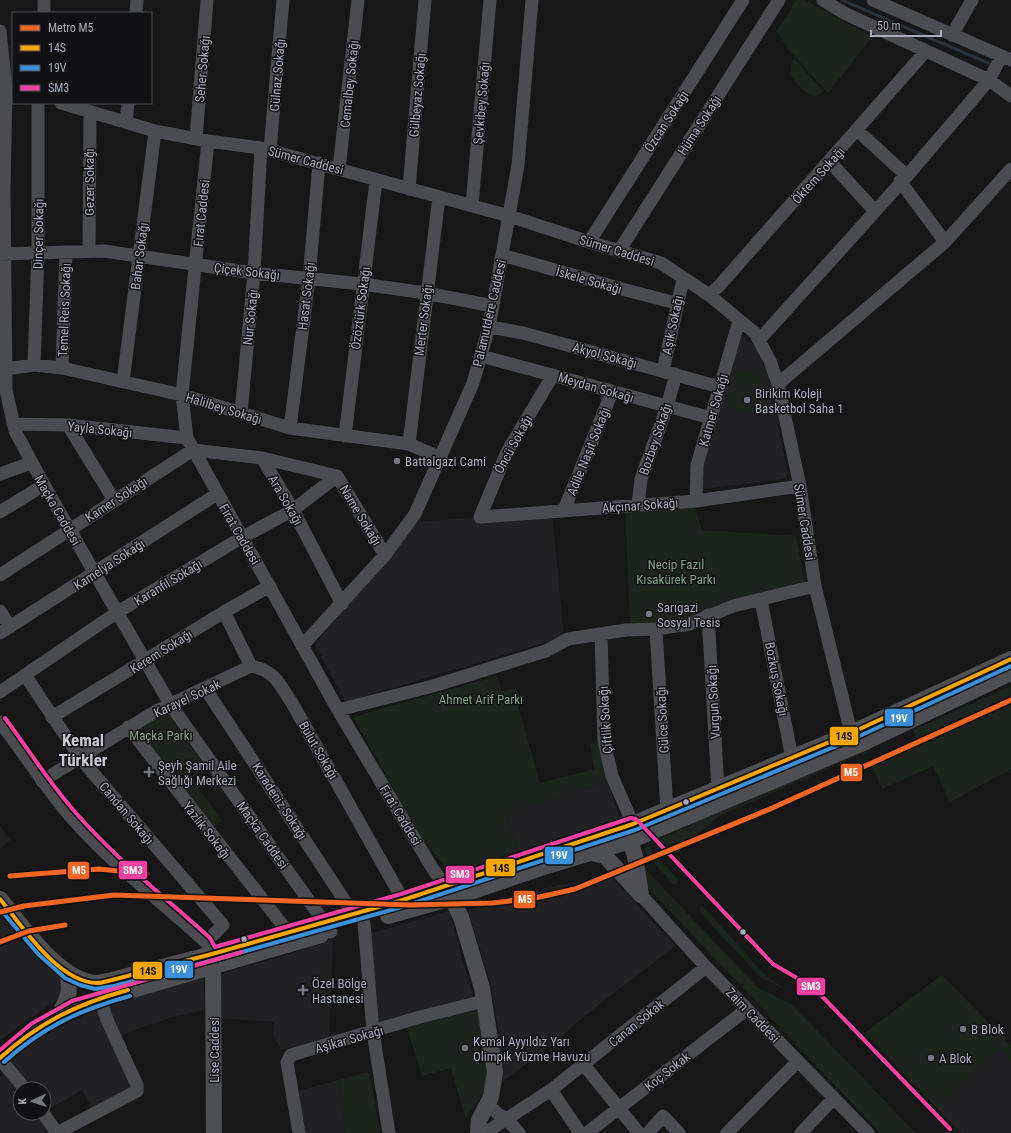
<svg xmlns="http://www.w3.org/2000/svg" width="1011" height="1133" font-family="'Roboto Condensed',sans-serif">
	<rect width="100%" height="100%" fill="#171717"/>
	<path fill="#212123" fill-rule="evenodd" d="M739,333L756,347L769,379L788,474L784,479L702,489L703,468Z
		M552,512L564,637L345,702L315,644L416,522Z
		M608,781L619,816L611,826L520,855L506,814Z
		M0,826L10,840L0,849Z
		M609,874L675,946L587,1014L552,1045L503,1081L498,1029L491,985L468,910L555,886Z
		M449,911L473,996L368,1032L362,936Z
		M0,913L64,980L63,988L58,999L0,1040Z
		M333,939L329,1040L282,1050L274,1037V1022L219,1018L218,974L277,958Z
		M204,975L205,1010L172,1017L121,1035L140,1086L94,1113L82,1090L49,1109L60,1127L50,1133H0V1078L14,1058L36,1039L93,1010ZM20,1089H44V1113H20Z
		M942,975L1011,1046V1133H961L865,1033Z
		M339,1080L345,1133H305L297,1091Z"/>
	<path fill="#1d241e" d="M796,0H805L872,37L828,93L788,49L777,31Z
		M794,58L823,91L818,96C805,96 789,81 791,67C791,64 793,61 794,58Z
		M731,370L763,373L762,386L730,383Z
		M728,390L767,391L766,411L727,409Z
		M693,501L702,530L796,536L805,584L680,622L630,625L625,503Z
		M497,676L502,691L516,688L519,709L540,783L594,769L590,744L598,743L608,781L506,814L520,855L453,878L422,838L353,717Z
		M1011,686V769L950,802L933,766L882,789L872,766L893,749L917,739L913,730Z
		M165,710L202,762L188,773L222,821L209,830L136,731Z
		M869,745L871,750L721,815L672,854L660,839L721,810Z
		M649,846L678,880L677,884H673L647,855L644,848Z
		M642,865L757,987L792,1005L916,1133H880L651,891L644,883Z
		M701,907H704L763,973L785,989L762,979L699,911Z
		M942,975L1011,1046V1061L998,1048L937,1108L865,1033Z
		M476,1006L489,1067L485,1089L466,1119L451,1068L422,1076L406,1025Z
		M365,1073H370L380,1133H345L339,1080Z"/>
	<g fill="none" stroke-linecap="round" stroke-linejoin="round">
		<path stroke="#2a3239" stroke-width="3" d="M842,0L988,63"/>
		<path stroke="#4b4c50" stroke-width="13" d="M823,0L844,13L989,80L1011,96
			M873,0L1011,60
			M44,13V0
			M136,13L137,0
			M0,31L6,89L4,189L6,390L15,431L44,485L170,704L331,932
			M952,35L972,0
			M61,103L155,131L208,141L261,148L509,216L589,242L661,263L709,295L755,333L770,361L778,384L800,486L815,586L851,733
			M126,122L128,103
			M857,130L907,176
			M196,139L207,0
			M208,141L182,395L187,438L338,710L431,866L445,887
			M270,150L283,0
			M830,162L874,210
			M339,169L358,0
			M900,181L945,242
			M409,189L425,0
			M472,205L490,0
			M589,242L743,0
			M89,251L90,112
			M619,251L779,0
			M0,254L104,251L254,273L362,284L426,293L493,306
			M502,255L622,289L676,303
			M709,295L719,286L925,52
			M489,327L523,333L720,387
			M760,339L907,176L989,80L1001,57
			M481,356L711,418
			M34,365L38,253V103
			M62,368L66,252
			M5,369L34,365L62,368L182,395L290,428L409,444L441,458
			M663,371L683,279
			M553,375L507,452L480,517L696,501L800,486
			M123,382L155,131
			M778,384L945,242L1011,169
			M241,413L254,273L261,148
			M13,424L68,425L187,438
			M68,425L114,500
			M290,428L309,279L319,163
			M345,436L376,181
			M409,444L439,197
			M262,458L337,476
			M0,474L31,463
			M337,476L385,555
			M696,501L697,465L739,321
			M638,505L641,479L667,407L676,374
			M564,510L612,392
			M0,512L44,485
			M0,575L193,450L262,458L293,510L342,604
			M761,600L792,758
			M0,611L10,627
			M224,612L251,666C276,671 279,684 292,703L403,900
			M708,615L718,789
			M656,629L667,811
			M0,633L217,494
			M601,634L604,741L612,776L633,824
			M302,646L385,555L415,514L473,383L489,327L518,165L532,0
			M25,675L81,759L223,925L206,942
			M205,688L354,915
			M0,692L116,613L241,538L293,510L337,476
			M338,710L433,686L546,651L568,639L626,630L656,629L690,624L733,606L815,586
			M52,717L224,612L270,586
			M0,722C24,753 45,787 71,817C111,863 161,901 206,942L210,949
			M128,727L288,932
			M42,781L156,711L251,666
			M641,895L706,967L868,1133
			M364,923L373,1032L389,1133
			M0,1059L25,1089
			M584,1065L639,1133
			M551,1090L580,1133
			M488,1104L499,1115L506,1118L519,1133
			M43,1113L57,1133
			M57,1133L137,1091V1085L107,1020L100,998
			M299,1133L287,1062L291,1055L420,1017L484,1001
			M485,1133L551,1090L706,967
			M587,1133L747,1009
			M648,1133L663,1116L679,1133
			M727,1133L798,1061
			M801,1133L834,1098"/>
		<path stroke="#4d4f52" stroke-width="16" d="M632,832L630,841L635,856L641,895
			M591,853L605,856L641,895
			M447,890L461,917L482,988L495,1072L491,1097L479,1120L478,1133
			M0,899C22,925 59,981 96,983C101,983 107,981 112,980L212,954L403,900L633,824L851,733L1011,659
			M388,916L452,898L550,865L630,841L863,743L1011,673
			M213,957L214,1133
			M59,1014C69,997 71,991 67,972
			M0,1058C22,1036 46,1019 74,1007L321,935"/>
		<g stroke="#111113" stroke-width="7">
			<path id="bus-1" d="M0,899C22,926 58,982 97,983C102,983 107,981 112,980L212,954L403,900L633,824L851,733L1011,659
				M0,1058C40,1022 77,1004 128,990"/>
		</g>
		<g stroke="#111113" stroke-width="7">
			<path id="bus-2" d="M0,909L38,954L65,978L80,985L95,989L114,986L214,960L405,906L635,830L853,739L1011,666
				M4,1062C43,1027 79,1010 130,996"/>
		</g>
		<g stroke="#111113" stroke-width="7">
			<path id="bus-3" d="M5,718C29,750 50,784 76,813C116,859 165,897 210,938L215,947L401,894L631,818L636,819L773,964L814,988L950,1129
				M0,1050L31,1024L72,1001L242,952"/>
		</g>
		<use href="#bus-1" stroke="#f7a600" stroke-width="4"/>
		<use href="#bus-2" stroke="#3a90db" stroke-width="4"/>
		<use href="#bus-3" stroke="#f240a1" stroke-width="4"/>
		<g stroke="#111113" stroke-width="8">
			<path id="metro-1" d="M10,876L99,869L147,874
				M0,912L24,906L114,895L411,905L492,903L535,898L575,889L770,809L1011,700
				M0,942L29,931L65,925"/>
		</g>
		<use href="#metro-1" stroke="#f26522" stroke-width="5"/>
	</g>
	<g fill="#757880" stroke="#111113" stroke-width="1.5">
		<circle cx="747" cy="400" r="4"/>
		<circle cx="397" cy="461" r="4"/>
		<circle cx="649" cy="614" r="4"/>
		<path d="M147 766h4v4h4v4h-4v4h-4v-4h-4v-4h4z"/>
		<path d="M301 984h4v4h4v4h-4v4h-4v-4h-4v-4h4z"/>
		<circle cx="963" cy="1029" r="4"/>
		<circle cx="465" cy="1048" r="4"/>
		<circle cx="931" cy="1058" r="4"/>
	</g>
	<g fill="#a8adb8" stroke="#111113" stroke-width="1.5">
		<circle cx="686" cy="802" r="3.5"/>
		<circle cx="743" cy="932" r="3.5"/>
		<circle cx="244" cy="939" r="3.5"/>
	</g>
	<g text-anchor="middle" stroke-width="3" stroke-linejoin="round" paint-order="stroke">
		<g font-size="13" fill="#a8adb8" stroke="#111113">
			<text transform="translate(202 69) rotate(-85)" y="5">Seher Sokağı</text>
			<text transform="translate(277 75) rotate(-85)" y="5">Gülnaz Sokağı</text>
			<text transform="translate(349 84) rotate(-84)" y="5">Cemalbey Sokağı</text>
			<text transform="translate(417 95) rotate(-85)" y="5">Gülbeyaz Sokağı</text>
			<text transform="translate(481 103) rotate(-85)" y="5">Şevkibey Sokağı</text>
			<text transform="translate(666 121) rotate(-57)" y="5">Özcan Sokağı</text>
			<text transform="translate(699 125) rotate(-57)" y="5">Hüma Sokağı</text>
			<text transform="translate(306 160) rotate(15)" y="5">Sümer Caddesi</text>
			<text transform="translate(818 175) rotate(-48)" y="5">Öktem Sokağı</text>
			<text transform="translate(89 182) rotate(-90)" y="5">Gezer Sokağı</text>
			<text transform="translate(201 213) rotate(-84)" y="5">Fırat Caddesi</text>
			<text transform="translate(38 234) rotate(-89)" y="5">Dinçer Sokağı</text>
			<text transform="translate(617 250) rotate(17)" y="5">Sümer Caddesi</text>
			<text transform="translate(139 256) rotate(-83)" y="5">Bahar Sokağı</text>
			<text transform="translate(247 271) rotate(7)" y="5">Çiçek Sokağı</text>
			<text transform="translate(589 280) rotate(16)" y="5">İskele Sokağı</text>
			<text transform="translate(306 296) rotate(-83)" y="5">Hasat Sokağı</text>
			<text transform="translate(360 308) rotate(-83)" y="5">Özöztürk Sokağı</text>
			<text transform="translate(64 310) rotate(-88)" y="5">Temel Reis Sokağı</text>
			<text transform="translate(489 313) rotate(-77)" y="5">Palamutdere Caddesi</text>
			<text transform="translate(250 317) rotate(-84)" y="5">Nur Sokağı</text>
			<text transform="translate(423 320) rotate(-83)" y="5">Merter Sokağı</text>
			<text transform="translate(672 325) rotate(-78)" y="5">Aşık Sokağı</text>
			<text transform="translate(605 355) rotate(15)" y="5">Akyol Sokağı</text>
			<text transform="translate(596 387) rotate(16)" y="5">Meydan Sokağı</text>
			<text transform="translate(224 408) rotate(17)" y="5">Halilbey Sokağı</text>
			<text transform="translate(713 410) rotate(-74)" y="5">Katmer Sokağı</text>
			<text transform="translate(100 429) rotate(6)" y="5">Yayla Sokağı</text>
			<text transform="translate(655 439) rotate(-71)" y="5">Bozbey Sokağı</text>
			<text transform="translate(513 444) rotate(-61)" y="5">Öncü Sokağı</text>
			<text transform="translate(588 451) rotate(-68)" y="5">Adile Naşit Sokağı</text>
			<text transform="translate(116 499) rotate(-33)" y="5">Kamer Sokağı</text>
			<text transform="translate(286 500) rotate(60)" y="5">Ara Sokağı</text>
			<text transform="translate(640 505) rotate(-4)" y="5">Akçınar Sokağı</text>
			<text transform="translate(58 510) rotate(60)" y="5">Maçka Caddesi</text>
			<text transform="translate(361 515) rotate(59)" y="5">Name Sokağı</text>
			<text transform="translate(805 522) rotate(81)" y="5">Sümer Caddesi</text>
			<text transform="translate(240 534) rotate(60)" y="5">Fırat Caddesi</text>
			<text transform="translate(109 564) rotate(-33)" y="5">Kamelya Sokağı</text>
			<text transform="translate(168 582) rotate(-31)" y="5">Karanfil Sokağı</text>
			<text transform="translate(161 651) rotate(-32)" y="5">Kerem Sokağı</text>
			<text transform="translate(777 679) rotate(79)" y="5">Bozkuş Sokağı</text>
			<text transform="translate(187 698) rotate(-25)" y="5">Karayel Sokak</text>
			<text transform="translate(713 702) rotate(-93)" y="5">Vurgun Sokağı</text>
			<text transform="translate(605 720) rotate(-94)" y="5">Çiftlik Sokağı</text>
			<text transform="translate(662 720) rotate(-93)" y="5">Gülce Sokağı</text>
			<text transform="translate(319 750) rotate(60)" y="5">Bulut Sokağı</text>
			<text transform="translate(280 801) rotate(57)" y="5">Karadeniz Sokağı</text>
			<text transform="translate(127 813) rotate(50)" y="5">Candan Sokağı</text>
			<text transform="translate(401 815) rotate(59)" y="5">Fırat Caddesi</text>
			<text transform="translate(207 830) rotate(52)" y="5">Yazlık Sokağı</text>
			<text transform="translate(263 835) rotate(55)" y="5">Maçka Caddesi</text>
			<text transform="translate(753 1015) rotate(46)" y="5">Zaim Caddesi</text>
			<text transform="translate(636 1023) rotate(-39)" y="5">Canan Sokak</text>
			<text transform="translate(349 1039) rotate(-16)" y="5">Aşikar Sokağı</text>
			<text transform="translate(214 1050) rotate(-90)" y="5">Lise Caddesi</text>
			<text transform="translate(667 1071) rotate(-38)" y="5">Koç Sokak</text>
		</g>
		<g font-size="13" fill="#a8adb8" stroke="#111113" text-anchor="start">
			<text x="755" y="398">Birikim Koleji<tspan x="755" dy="15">Basketbol Saha 1</tspan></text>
			<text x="405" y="466">Battalgazi Cami</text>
			<text x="657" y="612">Sarıgazi<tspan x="657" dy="15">Sosyal Tesis</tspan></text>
			<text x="158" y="770">Şeyh Şamil Aile<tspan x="158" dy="15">Sağlığı Merkezi</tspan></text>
			<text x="312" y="988">Özel Bölge<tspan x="312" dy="15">Hastanesi</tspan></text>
			<text x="971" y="1034">B Blok</text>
			<text x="473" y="1046">Kemal Ayyıldız Yarı<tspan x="473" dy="15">Olimpik Yüzme Havuzu</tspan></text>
			<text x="939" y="1063">A Blok</text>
		</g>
		<g font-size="13" fill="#7fa381" stroke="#111113">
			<text x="676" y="569">Necip Fazıl<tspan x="676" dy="15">Kısakürek Parkı</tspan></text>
			<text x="481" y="704">Ahmet Arif Parkı</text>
			<text x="161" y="740">Maçka Parkı</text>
		</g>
		<g font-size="17" font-weight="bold" fill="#c9ccd4" stroke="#111113">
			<text x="83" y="746">Kemal<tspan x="83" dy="20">Türkler</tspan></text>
		</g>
	</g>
	<g stroke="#111113" stroke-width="1.5">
		<rect x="884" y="708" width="30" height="19" rx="4" fill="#3a90db"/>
		<rect x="829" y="726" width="30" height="20" rx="4" fill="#f7a600"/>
		<rect x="840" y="763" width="23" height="19" rx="4" fill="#f26522"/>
		<rect x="544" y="846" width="30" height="19" rx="4" fill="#3a90db"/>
		<rect x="485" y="858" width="31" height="19" rx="4" fill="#f7a600"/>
		<rect x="118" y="860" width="30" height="20" rx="4" fill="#f240a1"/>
		<rect x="67" y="861" width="23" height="19" rx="4" fill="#f26522"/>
		<rect x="445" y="865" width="30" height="19" rx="4" fill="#f240a1"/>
		<rect x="513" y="890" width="23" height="19" rx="4" fill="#f26522"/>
		<rect x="164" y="960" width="30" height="19" rx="4" fill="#3a90db"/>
		<rect x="132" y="961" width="31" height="19" rx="4" fill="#f7a600"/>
		<rect x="796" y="977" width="30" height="19" rx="4" fill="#f240a1"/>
	</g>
	<g font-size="11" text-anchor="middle" font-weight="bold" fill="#fff">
		<text x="899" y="722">19V</text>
		<text x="851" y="776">M5</text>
		<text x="559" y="859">19V</text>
		<text x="133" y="874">SM3</text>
		<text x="79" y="874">M5</text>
		<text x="460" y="878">SM3</text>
		<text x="525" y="903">M5</text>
		<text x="179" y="973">19V</text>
		<text x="811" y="990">SM3</text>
	</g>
	<g font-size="11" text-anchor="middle" font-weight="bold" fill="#111">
		<text x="844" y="740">14S</text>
		<text x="501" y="872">14S</text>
		<text x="148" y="975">14S</text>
	</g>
	<rect x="12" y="12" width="140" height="92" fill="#111113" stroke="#4d4f55"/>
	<rect x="20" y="25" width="20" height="6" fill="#f26522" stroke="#4d4f55"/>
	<text x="48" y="32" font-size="12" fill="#a8adb8">Metro M5</text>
	<rect x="20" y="45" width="20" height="6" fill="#f7a600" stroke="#4d4f55"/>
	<text x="48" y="52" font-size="12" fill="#a8adb8">14S</text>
	<rect x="20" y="65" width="20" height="6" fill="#3a90db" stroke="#4d4f55"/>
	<text x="48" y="72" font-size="12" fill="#a8adb8">19V</text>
	<rect x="20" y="85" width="20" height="6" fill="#f240a1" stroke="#4d4f55"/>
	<text x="48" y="92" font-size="12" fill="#a8adb8">SM3</text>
	<g transform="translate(32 1101) rotate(267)"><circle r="19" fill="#111113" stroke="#4d4f55"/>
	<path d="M0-3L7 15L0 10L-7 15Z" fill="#757880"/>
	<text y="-6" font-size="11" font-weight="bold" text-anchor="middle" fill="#a8adb8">K</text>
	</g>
	<path d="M871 30v6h70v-6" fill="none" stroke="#a8adb8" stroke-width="2"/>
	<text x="877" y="30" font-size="12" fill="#a8adb8" stroke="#111113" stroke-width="3" paint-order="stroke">50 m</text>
</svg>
